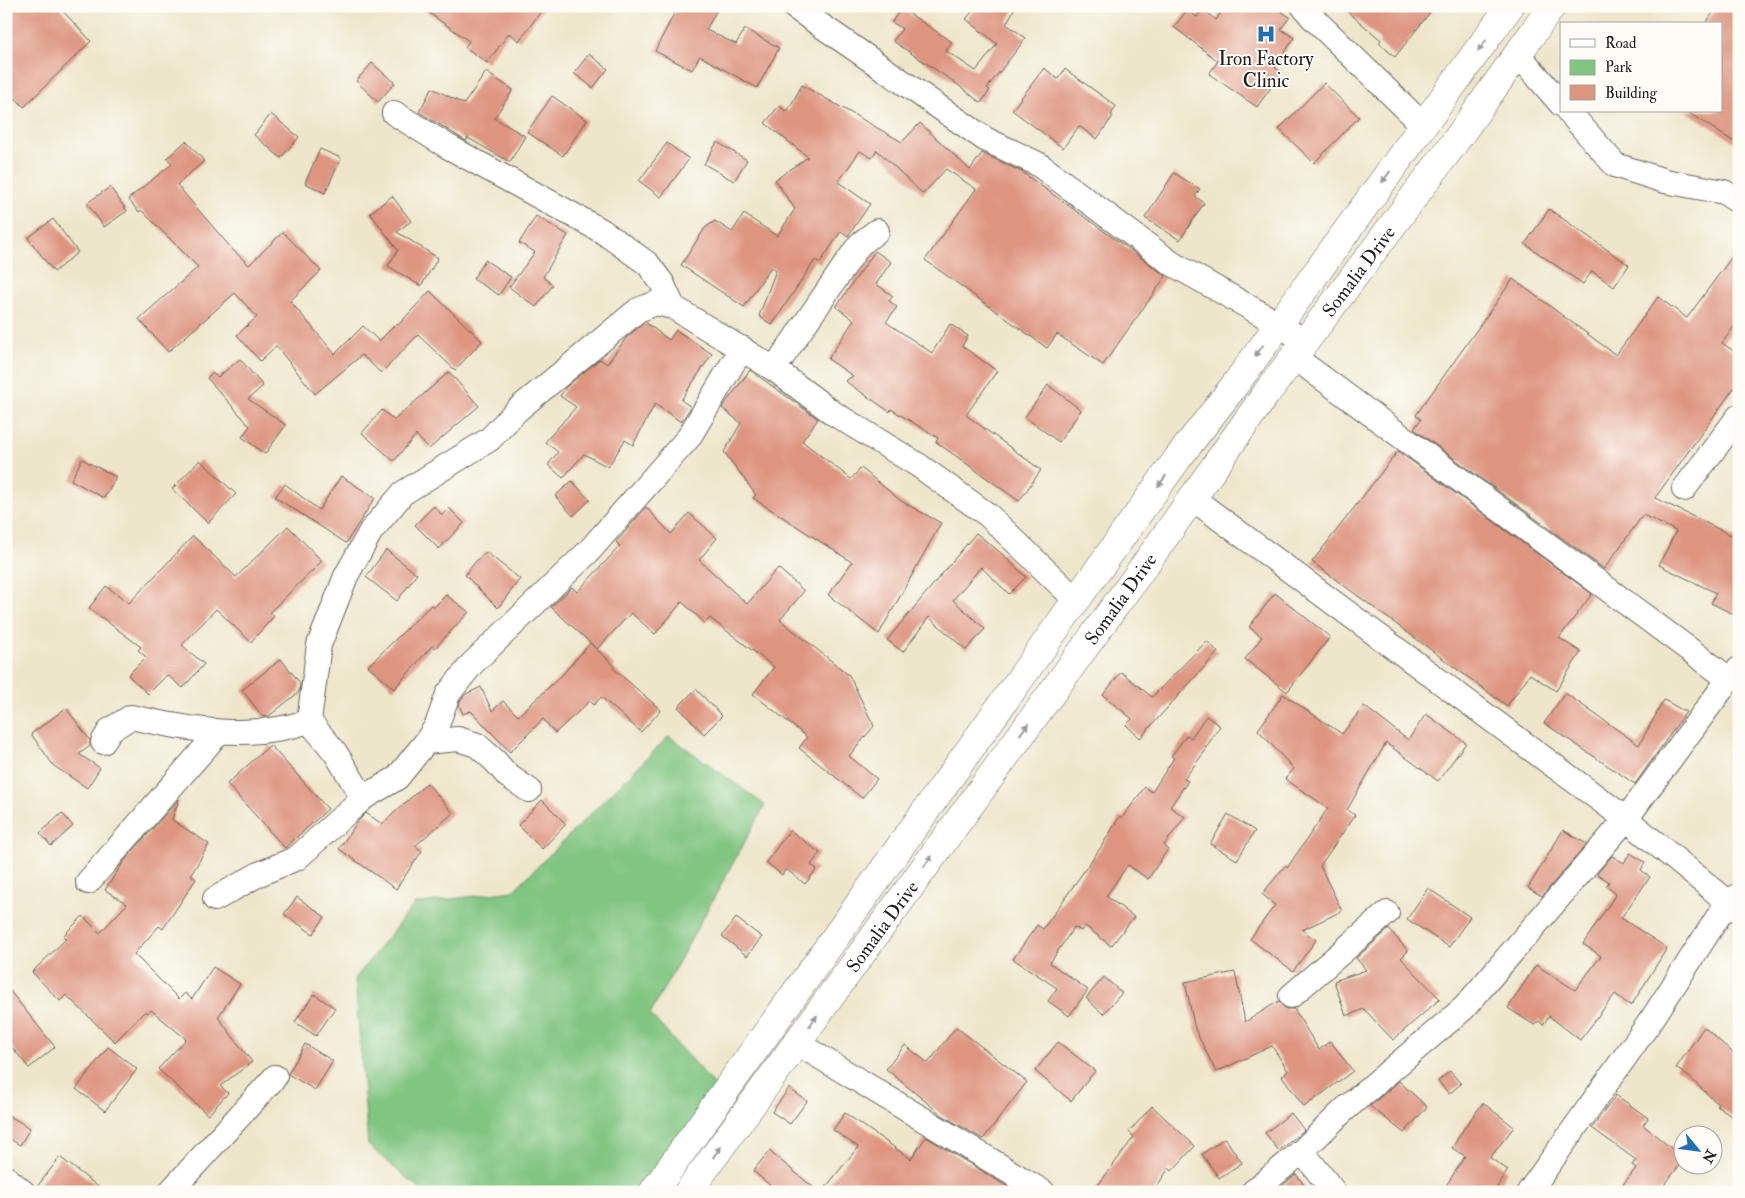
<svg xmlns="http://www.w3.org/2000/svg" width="1745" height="1198" font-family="'IM FELL Double Pica',serif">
	<rect width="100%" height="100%" fill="#fdfcf7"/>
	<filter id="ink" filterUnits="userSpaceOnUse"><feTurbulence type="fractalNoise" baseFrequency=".02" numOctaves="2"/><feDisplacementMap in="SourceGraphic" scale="10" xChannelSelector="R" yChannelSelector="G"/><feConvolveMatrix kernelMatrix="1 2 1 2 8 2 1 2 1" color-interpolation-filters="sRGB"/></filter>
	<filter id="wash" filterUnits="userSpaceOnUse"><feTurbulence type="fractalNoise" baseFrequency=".0096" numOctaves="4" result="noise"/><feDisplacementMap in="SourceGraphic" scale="20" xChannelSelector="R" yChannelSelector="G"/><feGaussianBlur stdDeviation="1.12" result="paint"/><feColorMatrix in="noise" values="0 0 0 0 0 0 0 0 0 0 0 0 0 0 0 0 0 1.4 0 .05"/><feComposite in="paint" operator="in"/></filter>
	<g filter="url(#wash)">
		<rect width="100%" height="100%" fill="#eee6ca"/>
		<path fill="#80c580" stroke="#4e704e" d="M669,736L765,805L650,1014L723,1095L653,1192H423L368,1145L355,979L414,904L513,891Z"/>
		<g id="blocks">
			<path fill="#de9580" d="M6,6H58L91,41L24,107L6,88Z
				M419,6H545L519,41L509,33L487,63L465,47L469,41Z
				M678,6H719L706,30L736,44L745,29L779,48L757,88L700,56L692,70L655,51Z
				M977,6H1016L1006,24L1026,38L987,88L990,90L981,103L957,84L893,41L902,29L892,22L901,8L952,42L946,51L976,71L997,44L966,19Z
				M1225,6H1273L1290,17L1281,29L1294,38L1275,68L1282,72L1257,107L1209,74L1218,61L1174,27L1187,10L1197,17L1203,9L1216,20Z
				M1341,6H1435L1395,57L1379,43L1381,40Z
				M1718,6H1739V145L1686,111H1721V24H1705Z
				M589,54L608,69L593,88L574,73Z
				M372,63L395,83L378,102L356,81Z
				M1044,68L1058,79L1065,69L1116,106L1111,115L1113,116L1097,139L1079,126L1063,148L1012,110Z
				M486,72L513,90L494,118L525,136L510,162L468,138L466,141L419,112L432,88L464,104Z
				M1324,83L1359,117L1314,163L1279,129Z
				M802,85L902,142L920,123L970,170L982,153L1022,172L1166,276L1103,365L1057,334L1047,348L925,260L976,189L946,169L923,194L877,150L872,158L860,151L838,182L870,204L848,236L841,231L820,263L815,260L772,325L759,316L776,270L771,267L744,307L681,265L705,228L715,221L732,232L744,214L777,236L795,209L775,180L808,157L765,123L779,106L787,112Z
				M552,96L587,120L563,156L527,132Z
				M271,114L299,137L281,158L254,135Z
				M186,141L204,161L177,185L232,249L249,265L283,232L321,271L290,301L335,354L363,326L379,341L396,324L398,325L430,291L482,341L455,370L418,335L381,373L362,355L315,394L276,346L260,361L237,335L257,317L235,293L168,352L139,319L198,267L141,210L139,212L128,199L172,164L167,158Z
				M717,142L747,160L734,181L704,164Z
				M667,143L689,159L661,197L639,181Z
				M320,149L341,158L325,193L305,183Z
				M1174,173L1200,189L1195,196L1204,203L1180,240L1145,218Z
				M110,187L127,211L104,227L87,203Z
				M392,196L411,221L397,232L438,258L421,286L388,266L398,250L370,213Z
				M1549,209L1629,265L1614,287L1592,271L1583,284L1525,244Z
				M536,216L568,235L543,277L553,285L536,307L509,287L535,252L519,243Z
				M53,219L78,252L54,272L28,238Z
				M1739,247V320L1722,343L1739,355V381L1655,498L1739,539V617L1711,603L1716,593L1659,565L1676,531L1643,515L1604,569L1414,429L1421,419L1416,415L1513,279L1616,355L1658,297L1687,318Z
				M875,251L891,262L876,284L893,296L889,301L897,307L886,322L932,353L950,324L968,336L962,346L997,371L966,415L1041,470L1019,501L936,442L938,438L891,409L890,412L845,381L853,376L828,359L854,320L836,307Z
				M485,260L511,277L499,295L473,279Z
				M645,322L669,340L676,330L712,354L681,400L691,407L681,422L655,404L633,445L625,440L608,467L584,454L563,478L548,465L558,452L545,442L576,407L560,396L567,386L600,359L607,364L626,338Z
				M240,359L263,386L248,399L286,425L265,454L242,437L250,426L207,378L212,373L218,377Z
				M750,370L818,419L802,441L851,479L861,468L901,501L941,523L879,634L828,595L852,562L753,498L756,495L724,452L741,423L722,408Z
				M449,372L479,406L429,449L416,435L394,461L362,433L382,410L394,420Z
				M1048,385L1081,410L1059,442L1025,417Z
				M1398,451L1592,594L1559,638L1581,652L1556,691L1530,674L1507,706L1312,562Z
				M82,459L116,477L104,498L71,480Z
				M200,460L236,494L208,523L172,489Z
				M341,476L375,498L346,543L275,497L285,484L319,510Z
				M572,481L590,500L573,516L555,496Z
				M434,506L442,515L449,508L464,523L439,549L415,525Z
				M646,507L671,534L689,513L717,538L699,560L747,604L778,568L804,591L780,620L849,675L874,726L849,756L877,779L862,798L799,748L807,737L753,694L774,667L710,618L705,623L682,602L655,634L631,613L597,649L551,607L572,587L577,592L620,546L616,542Z
				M288,526L322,561L270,612L274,616L251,642L216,609L182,645L204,664L183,688L167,675L148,694L128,675L146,657L138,650L141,647L89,608L106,586L129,603L193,536L236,577Z
				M976,533L1001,553L1026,577L1009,594L981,567L953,600L985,629L966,650L929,617L903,652L887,640Z
				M386,550L417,574L397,601L366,577Z
				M486,552L520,579L498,608L465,575L476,561Z
				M1275,593L1330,637L1287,692L1245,659L1262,637L1249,627Z
				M446,595L469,612L435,648L432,646L394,689L368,666L432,604L434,607Z
				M1207,641L1218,652L1140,738L1126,725L1132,719L1103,695L1121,672L1152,697Z
				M590,643L615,666L613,668L661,710L641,732L601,697L594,705L590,701L555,733L543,719L510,752L471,711L463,714L459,705L460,701L466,694L481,687L492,711L503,701L518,716L562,675Z
				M281,659L300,683L299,692L269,716L263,717L242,690Z
				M696,689L722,716L704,734L678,707Z
				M1565,693L1639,745L1664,700L1686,712L1635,784L1544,723Z
				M1283,694L1342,734L1364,706L1408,740L1426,714L1466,743L1438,781L1386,743L1347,810L1355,815L1320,866L1342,911L1302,930L1316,940L1293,971L1250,939L1275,905L1262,894L1285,866L1287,868L1328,808L1285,779L1294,769L1258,730Z
				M66,708L90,740V746L79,754L100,768L87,788L54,766L31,734Z
				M1206,716L1220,726L1205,749L1206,750L1184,779L1188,781L1170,807L1185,817L1164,845L1168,849L1148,879L1128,865L1106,896L1134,917L1111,946L1085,926L1081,931L1074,927L1050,963L1088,990L1069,1016L1048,1001L1057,988L1013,959L1037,925L1043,929L1101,847L1120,816L1122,818L1145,787L1152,792L1174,758L1171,756L1187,735L1191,738Z
				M270,745L328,809L285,848L227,784Z
				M427,783L453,813L415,846L422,851L396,889L339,849L358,821L366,813L382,824Z
				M179,799L172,820L209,844L191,875L196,879L163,929L159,926L134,954L179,999L185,993L192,999L213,967L240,984L218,1017L252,1062L220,1086L228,1093L208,1115L158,1069L186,1039L151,1010L148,1013L145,1011L115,1042L66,995L60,1001L32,972L66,939L63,936L83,916L100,933L127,904L105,890L124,861Z
				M542,800L566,824L542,849L518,825Z
				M62,813L73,826L51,846L40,833Z
				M1228,814L1255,831L1237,860L1210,844Z
				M790,830L820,853L811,865L817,869L805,884L786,869L782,875L766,862Z
				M1563,830L1587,844L1542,896L1528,888Z
				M1630,853L1645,862L1641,870L1650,877L1621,918L1667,948L1631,1006L1615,994L1580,1040L1549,1016L1543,1025L1539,1021L1534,1025L1508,1008L1536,965L1575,990L1601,956L1583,944L1616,894L1606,886L1609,882L1597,874L1612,856L1624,863Z
				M1428,888L1470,917L1449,947L1407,919Z
				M297,897L325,917L313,934L284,914Z
				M736,918L762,937L747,956L722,936Z
				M1389,929L1408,951L1401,958L1440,999L1393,1040L1364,1009L1346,1016L1334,981L1366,970L1356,958Z
				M1235,972L1245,1022L1279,1001L1286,1009H1294L1319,1050L1330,1041L1353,1071L1304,1107L1282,1076L1288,1071L1272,1046L1216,1072L1195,1029L1185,982Z
				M1104,977L1122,993L1103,1014L1086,998Z
				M6,986L55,1047L29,1068L6,1040Z
				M314,994L335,1008L316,1036L295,1022Z
				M956,1027L1027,1082L983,1139L942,1115L886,1069L905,1045L928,1063Z
				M1704,1027L1739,1058V1122L1717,1106L1718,1104L1689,1077L1676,1068Z
				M1058,1042L1095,1071L1071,1101L1035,1071Z
				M305,1044L333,1061L315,1090L288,1074Z
				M108,1047L137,1069L105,1111L76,1089Z
				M1450,1071L1461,1084L1449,1094L1438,1081Z
				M1399,1081L1427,1107L1404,1133L1370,1106Z
				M789,1088L807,1101L790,1124L772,1112Z
				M1616,1095L1648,1118L1643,1125L1682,1157V1162L1659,1192H1617L1636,1168L1632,1165L1636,1160L1592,1128Z
				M1483,1103L1514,1127L1490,1158L1508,1170L1494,1192H1442L1465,1156L1452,1148L1464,1128Z
				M1152,1106L1195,1146L1172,1171L1169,1168L1153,1192H1093L1134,1137L1129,1132Z
				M845,1113L911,1159L926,1137L1016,1192H822L858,1147L833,1130Z
				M1291,1113L1304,1130L1279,1151L1265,1133Z
				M6,1114L30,1128L20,1145L6,1137Z
				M1225,1138L1242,1163L1219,1178L1202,1154Z
				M769,1151L819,1192H778L753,1171Z
				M60,1157L105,1192H36V1188Z
				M1296,1174L1309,1192H1275Z"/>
		</g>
	</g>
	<g filter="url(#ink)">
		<use href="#blocks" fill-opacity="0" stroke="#666359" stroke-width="1"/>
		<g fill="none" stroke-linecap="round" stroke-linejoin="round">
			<g stroke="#666359" stroke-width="26">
				<path id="street" d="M793,6L985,139L1038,164L1171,263L1279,324L1305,342
					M1303,6L1312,17L1424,126
					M1518,54L1561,104
					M1568,111L1615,165L1665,181L1724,192L1739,202
					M394,113L447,146L602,231L648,264L662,283L673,307
					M1294,357L1729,679
					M774,369L859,245L877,231
					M1684,489L1739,416
					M1192,498L1626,819L1739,911
					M103,742L110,730L131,717C190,730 251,741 309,721
					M426,742L437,725L448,694L472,664L589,551L689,437L742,348
					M363,798L397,778L426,742L458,739L477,745L495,761L508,776L529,790
					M88,882L219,732
					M215,899L259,874L297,858L363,798L335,752L309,721L319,645L346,576L371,531L403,493L490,439L516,411L638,310L656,303L673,307L774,369L833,413L918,465L988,515L1076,600
					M1291,996L1387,913
					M797,1043L1043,1192
					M1302,1151L1334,1192
					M6,1178L23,1192
					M170,1192L275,1077
					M1253,1192L1302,1151L1344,1110L1464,1008L1626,819L1729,679L1739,669
					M1529,1192L1652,1019L1727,903L1739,895"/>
			</g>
			<g stroke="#666359" stroke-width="29">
				<g id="primary">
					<path d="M653,1192L1178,458L1237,382L1510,6"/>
					<path id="s1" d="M688,1192L1139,573L1266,394L1452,146L1552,6"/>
				</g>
			</g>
			<use href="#street" stroke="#fff" stroke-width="24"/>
			<use href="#primary" stroke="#fff" stroke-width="28"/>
		</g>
		<defs><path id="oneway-solid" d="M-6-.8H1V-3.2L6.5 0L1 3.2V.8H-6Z" transform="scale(1.25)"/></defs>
		<g fill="#999">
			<use href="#oneway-solid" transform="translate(1482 46) rotate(126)"/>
			<use href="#oneway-solid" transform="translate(1386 177) rotate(126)"/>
			<use href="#oneway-solid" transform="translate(1259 351) rotate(126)"/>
			<use href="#oneway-solid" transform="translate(1162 481) rotate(126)"/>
			<use href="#oneway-solid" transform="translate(1024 729) rotate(-54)"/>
			<use href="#oneway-solid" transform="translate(928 861) rotate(-54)"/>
			<use href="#oneway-solid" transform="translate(813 1021) rotate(-54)"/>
			<use href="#oneway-solid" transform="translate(717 1152) rotate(-54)"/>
		</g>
	</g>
	<defs>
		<g id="hospital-bare" transform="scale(1.5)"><path d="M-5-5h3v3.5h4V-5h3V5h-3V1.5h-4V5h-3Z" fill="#1f6fb2" stroke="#fdfcf7" stroke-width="2.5" paint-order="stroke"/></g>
	</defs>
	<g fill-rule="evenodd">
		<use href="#hospital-bare" x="1266" y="34"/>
	</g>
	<g text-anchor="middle" stroke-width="4" stroke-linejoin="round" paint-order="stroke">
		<g font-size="19" fill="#1c1c1c" stroke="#fdfcf7">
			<text x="1266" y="65">Iron Factory<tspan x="1266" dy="22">Clinic</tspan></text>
		</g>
		<g font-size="19" fill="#1c1c1c" stroke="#fdfcf7">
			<text dy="7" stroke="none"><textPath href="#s1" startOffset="1139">Somalia Drive</textPath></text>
			<text dy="7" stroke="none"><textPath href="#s1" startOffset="734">Somalia Drive</textPath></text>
			<text dy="7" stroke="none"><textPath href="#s1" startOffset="329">Somalia Drive</textPath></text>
		</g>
	</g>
	<rect width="1745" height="1198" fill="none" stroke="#fdfcf7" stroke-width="25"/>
	<rect x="1560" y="22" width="162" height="90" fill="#fdfcf7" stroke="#a3a29f"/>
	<rect x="1570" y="39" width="25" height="8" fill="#ffffff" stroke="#a3a29f"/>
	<text x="1605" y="48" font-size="15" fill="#1c1c1c">Road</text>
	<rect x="1570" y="60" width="25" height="15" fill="#80c580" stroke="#a3a29f"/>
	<text x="1605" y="72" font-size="15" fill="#1c1c1c">Park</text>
	<rect x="1570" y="85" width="25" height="15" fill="#de9580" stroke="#a3a29f"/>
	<text x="1605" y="98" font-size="15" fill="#1c1c1c">Building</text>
	<g transform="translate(1698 1150) rotate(119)"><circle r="24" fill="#fdfcf7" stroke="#a3a29f"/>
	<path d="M0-4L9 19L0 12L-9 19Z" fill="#1f6fb2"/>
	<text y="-8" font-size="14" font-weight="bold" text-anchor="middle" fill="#1c1c1c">N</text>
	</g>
</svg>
